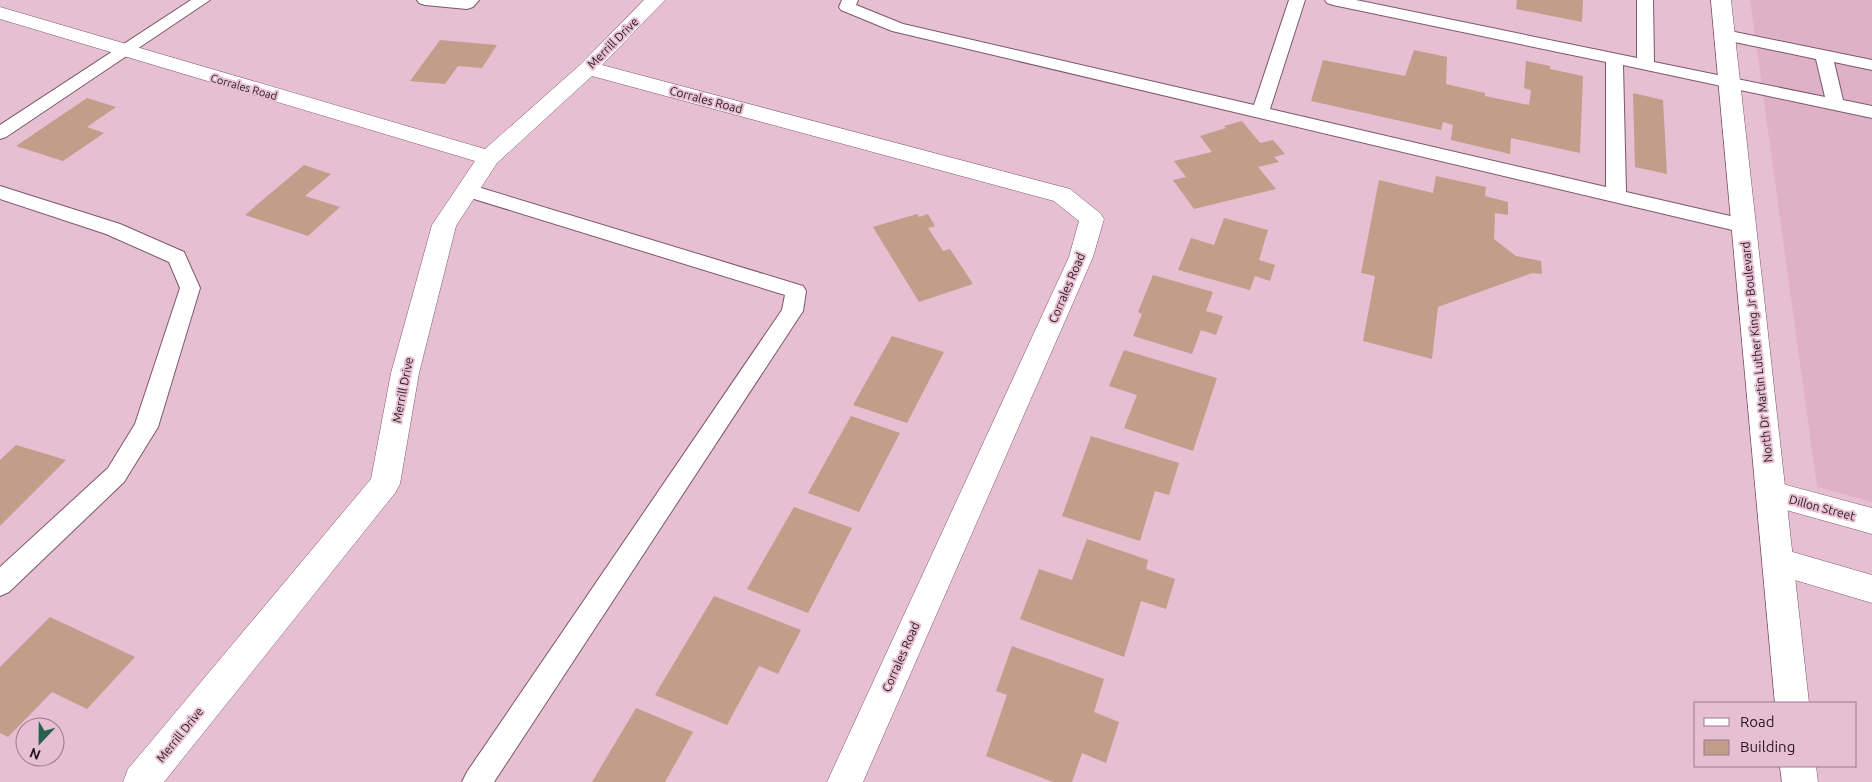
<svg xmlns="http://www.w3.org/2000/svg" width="1872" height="782" font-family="Ubuntu,sans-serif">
	<rect width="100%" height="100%" fill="#e7bfd2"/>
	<path fill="#dfb1c8" d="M1750,0H1872V502L1817,487Z"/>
	<path fill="#c29d8a" d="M1517,0H1583L1582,22L1516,9Z
		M440,40L497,45L482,68L458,66L445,84L410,81Z
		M1414,50L1447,57L1446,84L1485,93V96L1529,105L1531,90L1524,88L1526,61L1550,66V69L1583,76L1580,153L1511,138L1510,154L1451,140L1453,125L1443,122L1441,130L1311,101L1323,60L1405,76Z
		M1633,93L1663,100L1667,174L1635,167Z
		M87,98L116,107L87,127L104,133L63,161L16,146Z
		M1242,121L1260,143L1273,140L1285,154L1274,157L1279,162L1258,167L1276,189L1194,209L1173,180L1186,177L1174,161L1212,152L1200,136L1226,128L1224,126Z
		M304,165L331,174L305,196L340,207L308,236L245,215Z
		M1436,176L1486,187L1485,196L1508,202V215L1495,213L1494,239L1516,256L1541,261L1542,274L1532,273L1438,307L1432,359L1363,341L1375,276L1361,273L1379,180L1433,193Z
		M917,214L919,217L928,214L935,226L928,228L943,251L950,249L973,284L919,302L873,227Z
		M1224,218L1268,230L1259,260L1275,265L1270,281L1255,276L1250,290L1178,270L1191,238L1214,245Z
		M1153,275L1213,292L1206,311L1223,316L1216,335L1201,330L1192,354L1133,336L1142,314L1138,312Z
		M892,336L944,352L907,423L853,405Z
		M1124,350L1217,378L1193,451L1124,428L1137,395L1109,386Z
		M851,416L900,433L859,512L808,493Z
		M1091,436L1179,463L1169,495L1155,491L1140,541L1062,516Z
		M16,445L66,460L0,526V460Z
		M794,507L852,528L808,613L747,589Z
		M1087,539L1148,560L1146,569L1175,579L1166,609L1141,601L1124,657L1020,619L1039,569L1072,580Z
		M714,596L801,630L778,674L759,666L727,725L655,695Z
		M50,617L135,657L87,709L52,692L8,737L0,733V667Z
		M1012,646L1104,679L1094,712L1119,722L1106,763L1082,753L1072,782H1053L986,756L1007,695L996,691Z
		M636,708L693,732L665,782H592Z"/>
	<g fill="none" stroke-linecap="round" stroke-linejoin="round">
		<g stroke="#7b5869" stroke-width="2">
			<path id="service" d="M191,0H210L6,137L0,139V125Z
				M417,0H479L473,7L467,9L425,5L419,3Z
				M842,0H858L856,5L903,24L1254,105L1289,0H1305L1270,109L1606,187V62L1333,5L1327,3L1325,0H1356L1637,58V0H1653L1654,62L1825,97L1816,59L1725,40L1719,39L1717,35L1719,31L1725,30L1872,60V70L1834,62L1843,100L1872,106V118L1623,65L1626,192L1752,221L1755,226L1752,231L1745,233L892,31L841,10L839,7Z
				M468,184L803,286L806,291L803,311L799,317L494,782H462L467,772L782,310L785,295L461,195L458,190L461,185Z
				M0,186L120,224L184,252L200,288L158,427L124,482L9,592L0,596V567L108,468L135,424L180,288L169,262L106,234L0,199Z"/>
		</g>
		<g stroke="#7b5869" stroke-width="1">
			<path id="minor" d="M644,0H665L602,65L1070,189L1100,213L1104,219L1093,257L863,782H827L1069,257L1079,221L1054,201L592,76L497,163L456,226L419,373L400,484L395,493L164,782H123L128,769L371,479L391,373L432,225L475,161L0,19V7L485,149L581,64Z
				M1771,481L1872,508V534L1761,503L1756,494L1761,485Z
				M1779,548L1872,575V603L1768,572L1763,562L1768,552Z"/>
		</g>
		<g stroke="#7b5869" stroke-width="1">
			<path id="tertiary" d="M1711,0H1731L1809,703H1775Z
				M1780,766H1816L1818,782H1782Z"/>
		</g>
		<use href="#service" fill="#fff" fill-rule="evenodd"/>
		<use href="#minor" fill="#fff" fill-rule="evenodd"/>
		<use href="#tertiary" fill="#fff" fill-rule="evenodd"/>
	</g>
	<g text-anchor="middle" stroke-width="4" stroke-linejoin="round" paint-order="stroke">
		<g font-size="11" fill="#26181f" stroke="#e7bfd2">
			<text transform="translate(244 87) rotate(16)" y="4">Corrales Road</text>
		</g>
		<g font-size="12" fill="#26181f" stroke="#e7bfd2">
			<text transform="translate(613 43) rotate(-45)" y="4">Merrill Drive</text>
			<text transform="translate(706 100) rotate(15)" y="4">Corrales Road</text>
			<text transform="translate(1067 288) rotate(-67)" y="4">Corrales Road</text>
			<text transform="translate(1757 352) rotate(-96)" y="4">North Dr Martin Luther King Jr Boulevard</text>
			<text transform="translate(403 390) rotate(-79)" y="4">Merrill Drive</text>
			<text transform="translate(1822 508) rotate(15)" y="4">Dillon Street</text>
			<text transform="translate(901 657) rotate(-66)" y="4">Corrales Road</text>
			<text transform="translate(180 735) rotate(-51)" y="4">Merrill Drive</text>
		</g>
	</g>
	<rect x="1694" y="702" width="162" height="65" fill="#e7bfd2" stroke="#9a7c8a"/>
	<rect x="1704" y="718" width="25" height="8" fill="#ffffff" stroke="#9a7c8a"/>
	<text x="1740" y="727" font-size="15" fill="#26181f">Road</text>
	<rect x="1704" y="740" width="25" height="15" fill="#c29d8a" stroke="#9a7c8a"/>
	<text x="1740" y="752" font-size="15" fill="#26181f">Building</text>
	<g transform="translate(40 742) rotate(202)"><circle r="24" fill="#e7bfd2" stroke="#9a7c8a"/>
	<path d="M0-4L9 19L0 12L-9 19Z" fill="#26634e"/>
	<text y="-8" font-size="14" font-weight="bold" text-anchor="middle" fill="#26181f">N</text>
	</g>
</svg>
